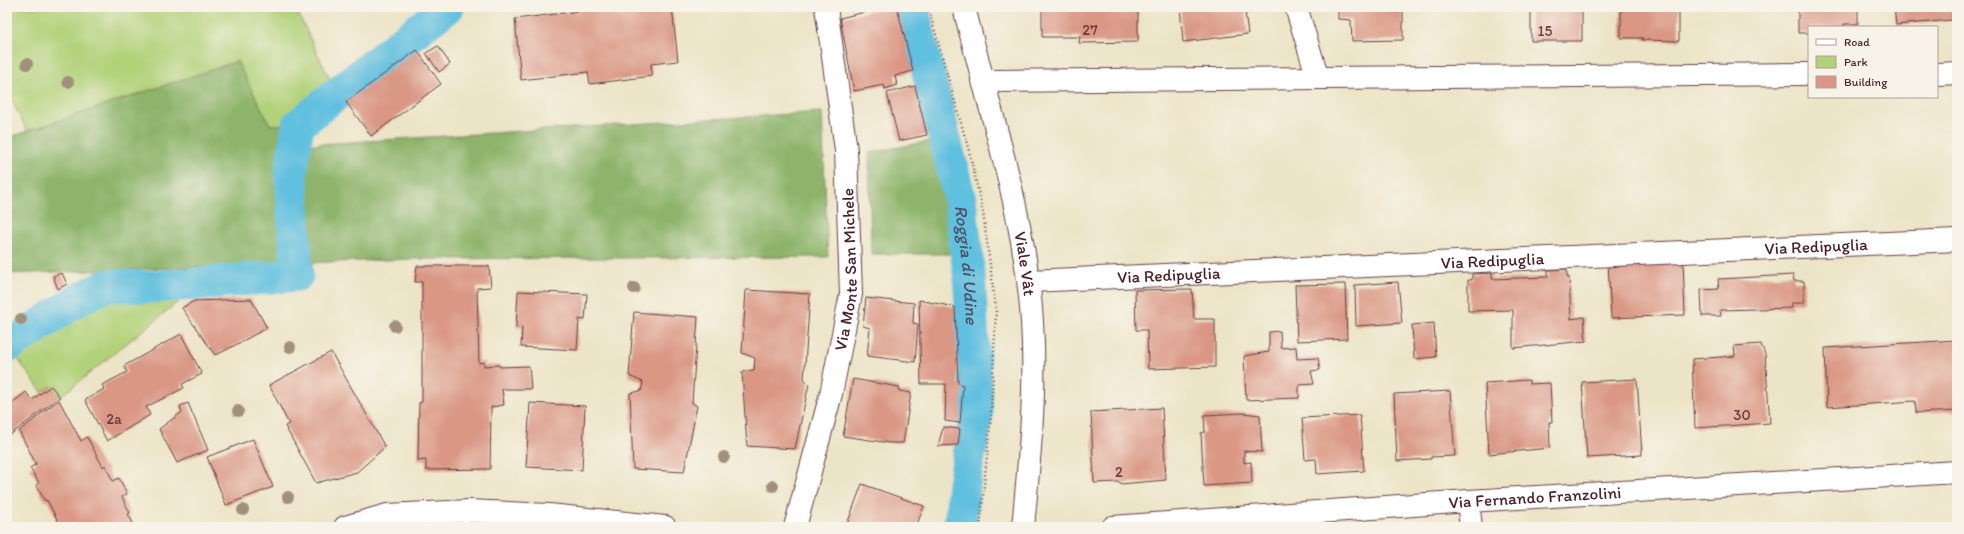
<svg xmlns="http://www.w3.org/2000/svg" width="1964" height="534" font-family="Itim,sans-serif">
	<rect width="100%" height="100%" fill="#f7f3e8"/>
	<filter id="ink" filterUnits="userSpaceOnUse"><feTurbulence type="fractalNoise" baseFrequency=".025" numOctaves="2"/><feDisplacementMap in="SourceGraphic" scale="8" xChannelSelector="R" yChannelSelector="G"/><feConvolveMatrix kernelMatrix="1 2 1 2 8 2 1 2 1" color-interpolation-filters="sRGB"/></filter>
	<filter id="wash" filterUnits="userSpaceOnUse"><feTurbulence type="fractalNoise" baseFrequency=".012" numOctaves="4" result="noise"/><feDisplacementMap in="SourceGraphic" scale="16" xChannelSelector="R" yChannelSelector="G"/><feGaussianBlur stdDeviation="0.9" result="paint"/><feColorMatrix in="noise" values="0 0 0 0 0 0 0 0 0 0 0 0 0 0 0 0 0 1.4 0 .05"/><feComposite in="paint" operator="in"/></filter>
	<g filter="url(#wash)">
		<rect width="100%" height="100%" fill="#ece4c6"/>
		<path fill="#b2d27a" stroke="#7e7852" d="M7,7H295L334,88L290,124L270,125L237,62L27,131L7,91Z
			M194,289L60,397L51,386L42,392L11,350L77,305L108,290Z"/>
		<path fill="#8db46a" stroke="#6c6a4a" d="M237,61L270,125L290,124L287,146L822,112L828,257L415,259L7,274V138Z
			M935,140L957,254H871L869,153Z"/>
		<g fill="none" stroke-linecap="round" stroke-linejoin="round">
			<g stroke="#61c0df" stroke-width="33">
				<path id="s1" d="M912,7L960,200L969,273L977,412L964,484L960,527"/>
				<path d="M7,347L76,301L107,285L149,287L196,284L297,275L291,173L298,125L408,37L448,7"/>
			</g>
		</g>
		<g id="blocks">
			<path fill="#da9784" d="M580,7H672L678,61L651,64L652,76L590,84L588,72L521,80L515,19L580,11Z
				M886,7H897L913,71L895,76L897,85L885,89L884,85L854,91L840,18Z
				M1042,7H1138V42L1079,43L1080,37H1042Z
				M1180,7H1251V12H1245L1248,34L1183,42Z
				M1338,7H1403V40L1352,41L1351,20L1338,19Z
				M1531,7H1582V41H1531Z
				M1621,7H1679V41L1642,40L1643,38H1621Z
				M1798,7H1858V24H1844V27H1809V33H1798Z
				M1894,7H1951L1952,20L1896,25Z
				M438,46L450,64L439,72L426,53Z
				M417,50L441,84L371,136L346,102Z
				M915,86L927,135L899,141L887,93Z
				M1683,259L1685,315L1611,318L1608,262Z
				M417,266H489L491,287L477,288L479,363L484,362V366L499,365L500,367L529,366L531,389H502L504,405L491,407L490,469L426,470V460L418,461L419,403L422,402V282H415Z
				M1567,269V277H1569L1571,319L1584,317L1586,341L1513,348V310L1468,311V280H1472V274L1492,273V279L1548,277V270Z
				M62,273L67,284L58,289L53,276Z
				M1793,275L1794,281H1804V303H1792V308L1720,310L1721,316H1702L1701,290L1719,289L1718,279Z
				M1398,282L1402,323L1356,326L1355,285Z
				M1345,284L1347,339L1297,341L1295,285Z
				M1192,289L1194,319H1215V367L1148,369L1147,330H1136L1135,290Z
				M746,290L810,294L804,379L809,384L795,449L747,446L742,372L754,370L755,358L742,353Z
				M518,291L587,294L585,320L579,319L577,350L521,347L522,327L516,328Z
				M866,298L914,303L913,323L918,324L915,362L867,356L870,328L863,326Z
				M251,299L267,328L222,352L215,355L182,308L194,301Z
				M919,300L955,307L958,383L963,385L960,423L945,421L946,384H921Z
				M634,312L698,317L692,403L697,406L684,472L633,469L630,393L641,391L643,382L629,376Z
				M1434,323L1436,357L1414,359L1412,325Z
				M1280,331L1281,348L1296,347L1297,359L1318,358L1320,370L1311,371L1314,384L1299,385V398L1246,400L1244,356L1269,352V332Z
				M181,334L202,374L182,384L184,388L146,407L150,415L107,441L85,400L104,389L102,385L127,372L124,366Z
				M1957,340V411L1916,413L1915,401L1827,407L1825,348Z
				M1761,344L1765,354L1770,423L1695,428L1692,359L1735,356L1734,346Z
				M331,352L385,447L357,472L316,483L285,426L289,424L269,385Z
				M853,379L899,387V391L911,393L903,443H890L843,436Z
				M1637,379L1642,455L1587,458L1582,382Z
				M1529,380V384L1550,383L1552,422H1549L1550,448L1489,454L1485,383Z
				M51,386L60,397L10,435L7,431V407L26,392L32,400Z
				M1450,391L1455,456L1431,457V459L1397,461L1394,394Z
				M59,400L81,441L87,437L103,467L105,465L113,481L119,478L127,494L122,497L130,513L128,514L135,527H61L47,500L45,501L36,485L39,483L30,468L36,464L19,431Z
				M188,403L208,450L177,463L159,429L182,412L180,406Z
				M530,403L585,406L582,470L526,467Z
				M1162,408L1166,480L1120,484V482L1094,483L1091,412Z
				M1243,413L1260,415L1262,452L1244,451V463L1251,462L1252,483L1204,486L1201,433L1205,432L1204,415Z
				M1360,415L1364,471L1317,474L1316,459L1305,460L1302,418Z
				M943,427L960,429L958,445L938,446Z
				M253,439L273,487L226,505L207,457Z
				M862,484L924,506L916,527H846Z"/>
		</g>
	</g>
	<g filter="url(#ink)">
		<use href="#blocks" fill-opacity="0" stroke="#623d42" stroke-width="1"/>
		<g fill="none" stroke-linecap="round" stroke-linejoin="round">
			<g stroke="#623d42" stroke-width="24">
				<g id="minor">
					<path d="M1296,7L1318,78"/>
					<path d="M1937,74L1957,73"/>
					<path d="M982,81L1809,74"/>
					<path id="s2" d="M1029,281L1957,240"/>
					<path d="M1468,501L1471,527"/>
					<path d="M345,527L387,515L469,511L549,515L665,527"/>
					<path id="s3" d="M795,527L831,394L851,294L846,150L826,7"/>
					<path id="s4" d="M1113,527L1468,501L1957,472"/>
				</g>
			</g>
			<g stroke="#623d42" stroke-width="24">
				<g id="secondary">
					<path id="s5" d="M964,7C986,98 1016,187 1028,280C1039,362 1031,445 1023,527"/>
				</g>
			</g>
			<path stroke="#623d42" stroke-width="2.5" stroke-dasharray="1 3" stroke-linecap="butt" d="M928,7L969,151L983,212L996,310L991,415L980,527"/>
			<use href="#minor" stroke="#fff" stroke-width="22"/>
			<use href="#secondary" stroke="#fff" stroke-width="22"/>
		</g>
		<g fill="#a1907c">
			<circle cx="27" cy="64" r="6"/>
			<circle cx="68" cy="82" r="6"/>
			<circle cx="634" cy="288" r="6"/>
			<circle cx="21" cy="319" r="6"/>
			<circle cx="395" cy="326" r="6"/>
			<circle cx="290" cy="347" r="6"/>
			<circle cx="238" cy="411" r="6"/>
			<circle cx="724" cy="457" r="6"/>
			<circle cx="773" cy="486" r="6"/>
			<circle cx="288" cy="497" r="6"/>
			<circle cx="243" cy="510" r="6"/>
		</g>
	</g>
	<g text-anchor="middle" stroke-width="4" stroke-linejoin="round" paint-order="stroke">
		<g font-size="15" fill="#6e3d41">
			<text x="1090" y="35">27</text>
			<text x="1545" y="36">15</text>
			<text x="1742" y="420">30</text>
			<text x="114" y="424">2a</text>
			<text x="1119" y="477">2</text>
		</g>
		<g font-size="17" fill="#4a1f2b" stroke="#f7f3e8">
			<text dy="6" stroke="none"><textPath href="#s2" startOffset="788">Via Redipuglia</textPath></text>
			<text dy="6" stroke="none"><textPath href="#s2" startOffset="464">Via Redipuglia</textPath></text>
			<text dy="6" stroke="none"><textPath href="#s5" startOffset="264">Viale Vât</textPath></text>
			<text dy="6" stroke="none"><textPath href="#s3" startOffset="264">Via Monte San Michele</textPath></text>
			<text dy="6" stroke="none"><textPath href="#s2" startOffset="140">Via Redipuglia</textPath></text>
			<text dy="6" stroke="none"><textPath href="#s4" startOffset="423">Via Fernando Franzolini</textPath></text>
		</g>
		<g font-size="18" font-style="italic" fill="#514f61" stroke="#f7f3e8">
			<text dy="6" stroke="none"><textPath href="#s1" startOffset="264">Roggia di Udine</textPath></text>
		</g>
	</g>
	<rect width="1964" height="534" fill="none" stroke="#f7f3e8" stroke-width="24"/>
	<rect x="1808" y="26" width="130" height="72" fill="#f7f3e8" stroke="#b29e9c"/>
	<rect x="1816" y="39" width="20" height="6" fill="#ffffff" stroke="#b29e9c"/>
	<text x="1844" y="46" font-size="12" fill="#4a1f2b">Road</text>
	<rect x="1816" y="56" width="20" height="12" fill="#b2d27a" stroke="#b29e9c"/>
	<text x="1844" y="66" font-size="12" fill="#4a1f2b">Park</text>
	<rect x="1816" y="76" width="20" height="12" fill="#da9784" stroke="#b29e9c"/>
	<text x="1844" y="86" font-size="12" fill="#4a1f2b">Building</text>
</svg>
